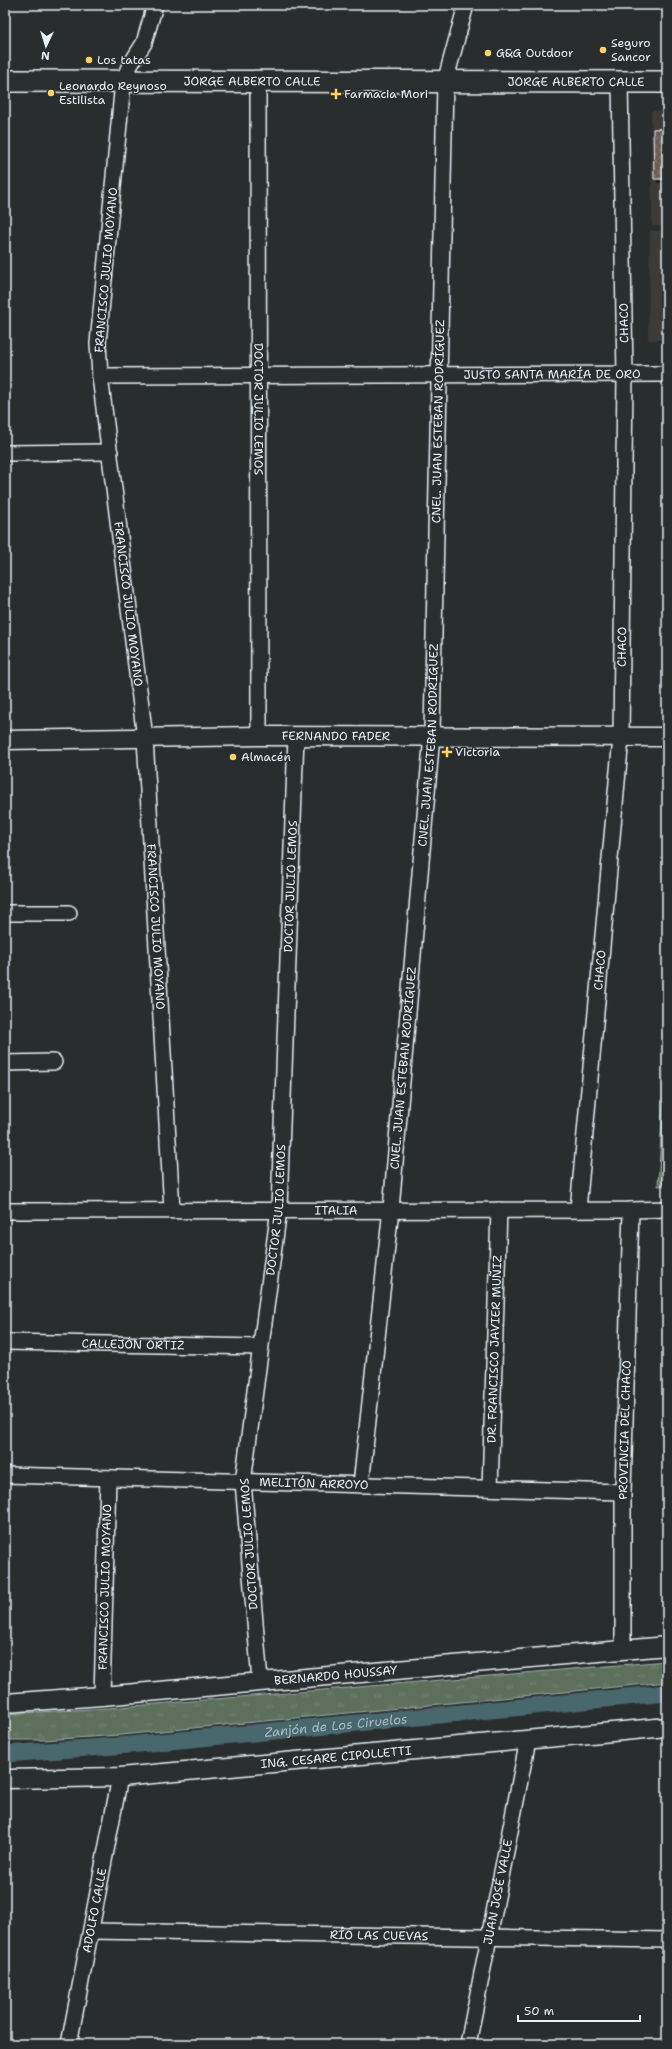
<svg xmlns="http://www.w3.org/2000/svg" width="672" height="2049" font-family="'Shantell Sans',sans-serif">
	<defs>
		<pattern id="park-tufts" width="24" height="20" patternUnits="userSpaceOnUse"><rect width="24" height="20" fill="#5b705b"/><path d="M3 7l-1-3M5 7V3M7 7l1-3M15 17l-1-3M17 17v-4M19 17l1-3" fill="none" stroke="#738573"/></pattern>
		<pattern id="building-cross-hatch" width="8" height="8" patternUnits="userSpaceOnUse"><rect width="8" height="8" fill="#6a5a52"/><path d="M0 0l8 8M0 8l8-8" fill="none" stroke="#7f726c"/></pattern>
		<filter id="shadow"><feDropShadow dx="3.5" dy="3.5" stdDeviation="0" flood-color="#0009"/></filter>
	</defs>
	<rect width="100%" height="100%" fill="#2a2d2e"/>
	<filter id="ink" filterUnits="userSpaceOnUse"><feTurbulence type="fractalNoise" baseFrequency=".025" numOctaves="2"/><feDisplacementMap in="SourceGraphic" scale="8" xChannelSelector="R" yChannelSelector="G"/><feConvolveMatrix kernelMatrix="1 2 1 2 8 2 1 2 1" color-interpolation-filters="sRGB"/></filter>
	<g filter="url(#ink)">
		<path fill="#3d3a39" d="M651,111H667V226H652Z
			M650,231H667V340H648Z"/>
		<path fill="url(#park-tufts)" stroke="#a2b0aa" d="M667,1036V1185L658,1186Z
			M667,1661V1682L121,1735L44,1740H5V1714L109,1708Z"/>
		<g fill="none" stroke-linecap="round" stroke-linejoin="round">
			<path stroke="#4a676e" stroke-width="17" id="s1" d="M5,1754L129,1745L667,1693"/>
		</g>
		<path fill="url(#building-cross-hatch)" stroke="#e8f1f8" filter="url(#shadow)" d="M667,128V179H654L653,129Z"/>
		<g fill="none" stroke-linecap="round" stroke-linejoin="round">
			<g stroke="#e8f1f8" stroke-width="18">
				<g id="minor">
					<path id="s2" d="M155,5L144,43L129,67L123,82L98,343L100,376L145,738L172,1210"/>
					<path id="s3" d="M258,82L259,736"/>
					<path id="s4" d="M100,376L667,374"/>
					<path d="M5,453L110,452"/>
					<path d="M5,913H69"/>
					<path d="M5,1063L54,1062"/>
					<path id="s5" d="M578,1210L621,738L625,375L620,82"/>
					<path id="s6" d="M5,1211L631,1210L667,1209"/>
					<path id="s7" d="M5,1342L260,1347"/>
					<path id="s8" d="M5,1475L623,1492"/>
					<path id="s9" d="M361,1485L391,1209L432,735L445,82L466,5"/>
					<path id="s10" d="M490,1488L499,1210"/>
					<path id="s11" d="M623,1649V1492L631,1210"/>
					<path id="s12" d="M260,1681L243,1482L279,1209L296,736"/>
					<path id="s13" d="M102,1696L108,1478"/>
					<path id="s14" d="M91,1931L667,1940"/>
					<path id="s15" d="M69,2044L120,1777"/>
					<path id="s16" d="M468,2044L528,1740"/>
				</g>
			</g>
			<g stroke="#e8f1f8" stroke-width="21">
				<g id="tertiary">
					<path id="s17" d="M5,740L259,736L667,737"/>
					<path id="s18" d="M5,1703L102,1696L667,1646"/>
					<path id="s19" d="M5,1779L120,1777L667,1727"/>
				</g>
			</g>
			<g stroke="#e8f1f8" stroke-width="24">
				<g id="secondary">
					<path id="s20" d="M5,81L667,82"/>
				</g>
			</g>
			<use href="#minor" stroke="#2a2d2e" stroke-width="15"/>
			<use href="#tertiary" stroke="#2a2d2e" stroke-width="18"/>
			<use href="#secondary" stroke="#2a2d2e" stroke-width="21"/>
		</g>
	</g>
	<g fill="#ffd166" stroke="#2a2d2e" stroke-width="1.5">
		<circle cx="603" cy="50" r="4"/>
		<circle cx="488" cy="53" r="4"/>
		<circle cx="89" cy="60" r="4"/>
		<circle cx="51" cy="93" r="4"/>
		<path d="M334 88h4v4h4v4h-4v4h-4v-4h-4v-4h4z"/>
		<path d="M445 746h4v4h4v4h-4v4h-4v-4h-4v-4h4z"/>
		<circle cx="233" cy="757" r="4"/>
	</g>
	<g text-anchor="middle" stroke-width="3" stroke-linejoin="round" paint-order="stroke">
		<g font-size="12" fill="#e8f1f8" stroke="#2a2d2e" text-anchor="start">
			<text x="611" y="47">Seguro<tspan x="611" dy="14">Sancor</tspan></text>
			<text x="496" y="57">G&amp;G Outdoor</text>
			<text x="97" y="64">Los tatas</text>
			<text x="59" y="90">Leonardo Reynoso<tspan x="59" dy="14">Estilista</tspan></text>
			<text x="344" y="98">Farmacia Mori</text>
			<text x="455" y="756">Victoria</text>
			<text x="241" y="761">Almacén</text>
		</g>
		<g font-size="12" fill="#e8f1f8" stroke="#2a2d2e">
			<text dy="4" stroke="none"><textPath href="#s20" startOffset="247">JORGE ALBERTO CALLE</textPath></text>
			<text dy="4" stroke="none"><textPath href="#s20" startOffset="571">JORGE ALBERTO CALLE</textPath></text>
			<text transform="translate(106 270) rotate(-85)" y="4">FRANCISCO JULIO MOYANO</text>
			<text transform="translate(624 323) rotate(-91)" y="4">CHACO</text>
			<text dy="4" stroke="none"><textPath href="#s4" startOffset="452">JUSTO SANTA MARÍA DE ORO</textPath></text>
			<text dy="4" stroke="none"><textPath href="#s3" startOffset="327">DOCTOR JULIO LEMOS</textPath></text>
			<text dy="4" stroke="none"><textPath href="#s9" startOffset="1067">CNEL. JUAN ESTEBAN RODRÍGUEZ</textPath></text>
			<text dy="4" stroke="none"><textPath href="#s2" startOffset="609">FRANCISCO JULIO MOYANO</textPath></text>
			<text dy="4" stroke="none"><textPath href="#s5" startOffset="565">CHACO</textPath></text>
			<text dy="4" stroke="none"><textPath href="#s17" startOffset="331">FERNANDO FADER</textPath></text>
			<text dy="4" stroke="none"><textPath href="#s9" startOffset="743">CNEL. JUAN ESTEBAN RODRÍGUEZ</textPath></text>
			<text dy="4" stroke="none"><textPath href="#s12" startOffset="798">DOCTOR JULIO LEMOS</textPath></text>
			<text dy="4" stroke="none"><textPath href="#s2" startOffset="933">FRANCISCO JULIO MOYANO</textPath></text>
			<text dy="4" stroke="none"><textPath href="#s5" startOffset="241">CHACO</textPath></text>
			<text dy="4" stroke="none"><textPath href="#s9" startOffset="419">CNEL. JUAN ESTEBAN RODRÍGUEZ</textPath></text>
			<text dy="4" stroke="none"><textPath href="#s6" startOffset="331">ITALIA</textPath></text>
			<text dy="4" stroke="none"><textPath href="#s12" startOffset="474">DOCTOR JULIO LEMOS</textPath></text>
			<text dy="4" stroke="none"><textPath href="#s7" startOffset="128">CALLEJÓN ORTIZ</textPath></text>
			<text dy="4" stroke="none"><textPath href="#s10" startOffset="139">DR. FRANCISCO JAVIER MUÑIZ</textPath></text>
			<text dy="4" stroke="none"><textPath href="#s11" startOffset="219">PROVINCIA DEL CHACO</textPath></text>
			<text dy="4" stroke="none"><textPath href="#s8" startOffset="309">MELITÓN ARROYO</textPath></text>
			<text transform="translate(249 1544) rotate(-94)" y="4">DOCTOR JULIO LEMOS</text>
			<text dy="4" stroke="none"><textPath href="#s13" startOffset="109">FRANCISCO JULIO MOYANO</textPath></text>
			<text dy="4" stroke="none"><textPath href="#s18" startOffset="332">BERNARDO HOUSSAY</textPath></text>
			<text dy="4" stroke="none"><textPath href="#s19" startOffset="332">ING. CESARE CIPOLLETTI</textPath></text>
			<text dy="4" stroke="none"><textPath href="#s16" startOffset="155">JUAN JOSÉ VALLE</textPath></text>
			<text dy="4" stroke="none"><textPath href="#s15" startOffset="136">ADOLFO CALLE</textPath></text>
			<text dy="4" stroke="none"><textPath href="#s14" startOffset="288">RÍO LAS CUEVAS</textPath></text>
		</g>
		<g font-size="13" font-style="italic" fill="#a9bac1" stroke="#2a2d2e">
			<text dy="5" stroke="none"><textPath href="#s1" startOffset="332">Zanjón de Los Ciruelos</textPath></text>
		</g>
	</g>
	<rect width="672" height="2049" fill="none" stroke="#2a2d2e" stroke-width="20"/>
	<rect x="10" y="10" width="652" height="2029" fill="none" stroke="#e8f1f8" stroke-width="1.5" filter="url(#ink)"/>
	<g transform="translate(46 46) rotate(184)" stroke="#2a2d2e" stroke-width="3" paint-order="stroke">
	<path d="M0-3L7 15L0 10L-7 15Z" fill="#e8f1f8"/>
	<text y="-6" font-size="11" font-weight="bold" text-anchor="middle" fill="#e8f1f8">N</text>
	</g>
	<path d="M518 2015v6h122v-6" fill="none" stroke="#e8f1f8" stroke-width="2"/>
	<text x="524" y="2015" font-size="12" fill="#e8f1f8" stroke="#2a2d2e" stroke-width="3" paint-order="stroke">50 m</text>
</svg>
